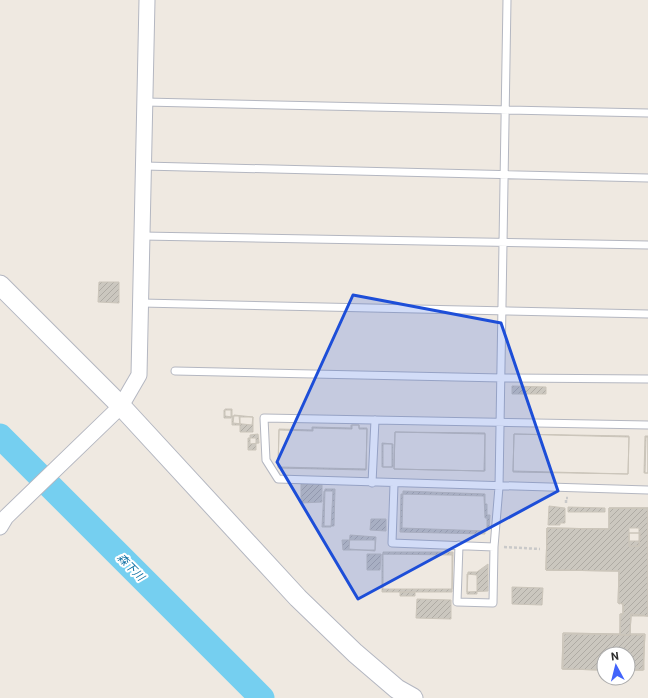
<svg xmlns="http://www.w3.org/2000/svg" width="648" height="698" font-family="Roboto,'Noto Sans JP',sans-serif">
	<defs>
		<pattern id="building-hatch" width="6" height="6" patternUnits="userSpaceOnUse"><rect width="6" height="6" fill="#cbc7bf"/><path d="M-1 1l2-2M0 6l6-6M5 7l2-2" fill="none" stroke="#afaba4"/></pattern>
	</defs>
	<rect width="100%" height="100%" fill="#efe9e1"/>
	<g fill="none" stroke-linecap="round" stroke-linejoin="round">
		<path stroke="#75cff0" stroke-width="25" d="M0,436L262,698"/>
	</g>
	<path fill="url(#building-hatch)" stroke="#cbc5ba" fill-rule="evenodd" d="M99,282H119V303L98,302Z
		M512,386L546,387V394H512Z
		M225,409H232V417L225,416Z
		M224,410H231V418H224Z
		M234,415L253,417L252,425L233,423Z
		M232,416H239L240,425H232Z
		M240,417H253V432H240Z
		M351,425H359V428H367L366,469L278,467L279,429L312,430V427L351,428Z
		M352,425H359V429H367L366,470L278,468L279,430L313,431V428L352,429Z
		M395,432L485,434L484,471L394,469Z
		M395,432L485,433V471L394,469Z
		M258,434L259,443L250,444V435Z
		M514,434L629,437L628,474L513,471Z
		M514,434L629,436L628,474L513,472Z
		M645,436H648V473H644Z
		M646,437H648V473H645Z
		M248,438H256V450H248Z
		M382,443L393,444V467H382Z
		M383,444H392V467H383Z
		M301,484H322V502L301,503Z
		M325,489H335L334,526H324Z
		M324,491H333L331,527H322Z
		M403,491L485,494V504H487V515H490L489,529H487L486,531L402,528Z
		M401,494L484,496L485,518H487V531H485V534L400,532Z
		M549,506L565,508V523H560V525H548Z
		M568,507L605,508V512H568Z
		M609,508H648V616L631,614L630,634H645L643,670H628V654H604V670L562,669L563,633L620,634V614H623V604L618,603L619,571L546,570L547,528L609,529ZM629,533H640L639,546H629Z
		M609,508H648V616H631L630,635H620L621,614H623V603L619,604V571L546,570L547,528L609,529ZM629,528H639V541H629Z
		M609,508H648V616L631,614L630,634H645L643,670H628V654H604V670L562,669L563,633L620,634V614H623V604L618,603L619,571L546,570L547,528L609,529Z
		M371,519H386V531L370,530Z
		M629,533H640L639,546H629Z
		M350,535L376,537L375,551L349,549Z
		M342,540H375V550H343Z
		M383,552H453L452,589H383Z
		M367,554H381L380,570H367Z
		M382,554L452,555V592H382Z
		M488,564V591L467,592L468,572H477Z
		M467,574L477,575V594H467Z
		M512,587L543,588L542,605L512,604Z
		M400,592H415V596H400Z
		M417,599L451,600V619L416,618Z
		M564,634L644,635V670H628V654H604V670L563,669Z"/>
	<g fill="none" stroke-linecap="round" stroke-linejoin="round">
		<g stroke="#b4b7c1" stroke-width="9">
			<path id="service" d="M145,102L648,113
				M144,166L648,178
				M142,236L648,245
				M141,303L648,314
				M175,371L502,378L648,379
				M648,425L264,418L266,460L278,479L648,490
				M372,483L375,420
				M394,484L392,543L494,547L499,487L507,0
				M459,545L457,602L493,603L494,547"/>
		</g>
		<g stroke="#b4b7c1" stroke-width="17">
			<path id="minor" d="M0,527L6,517L121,406L139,375L147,0"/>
		</g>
		<g stroke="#b4b7c1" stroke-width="21">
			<path id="tertiary" d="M0,285L121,406L298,598L355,653L397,689L413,698"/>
		</g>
		<path stroke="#c9c9c9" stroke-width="2.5" stroke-dasharray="3 2" stroke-linecap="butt" d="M566,503V498H568
			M504,547L540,549"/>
		<use href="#service" stroke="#fff" stroke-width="7"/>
		<use href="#minor" stroke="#fff" stroke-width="15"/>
		<use href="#tertiary" stroke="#fff" stroke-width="19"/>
	</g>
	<path fill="#1d4ed8" fill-opacity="0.2" stroke="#1d4ed8" stroke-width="3" stroke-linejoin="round" d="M353,295L501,323L558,491L358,599L277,462Z"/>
	<g text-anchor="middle" stroke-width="4" stroke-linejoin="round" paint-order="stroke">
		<g font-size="11" font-style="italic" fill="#0d6fa3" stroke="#fff">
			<text transform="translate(131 567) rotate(45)" y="4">森下川</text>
		</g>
	</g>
	<g transform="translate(616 666) rotate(353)"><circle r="19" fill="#ffffff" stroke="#ababab"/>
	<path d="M0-3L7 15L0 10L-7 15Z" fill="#4264fb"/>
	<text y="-6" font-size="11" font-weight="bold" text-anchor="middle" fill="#2e2e2e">N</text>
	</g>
</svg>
